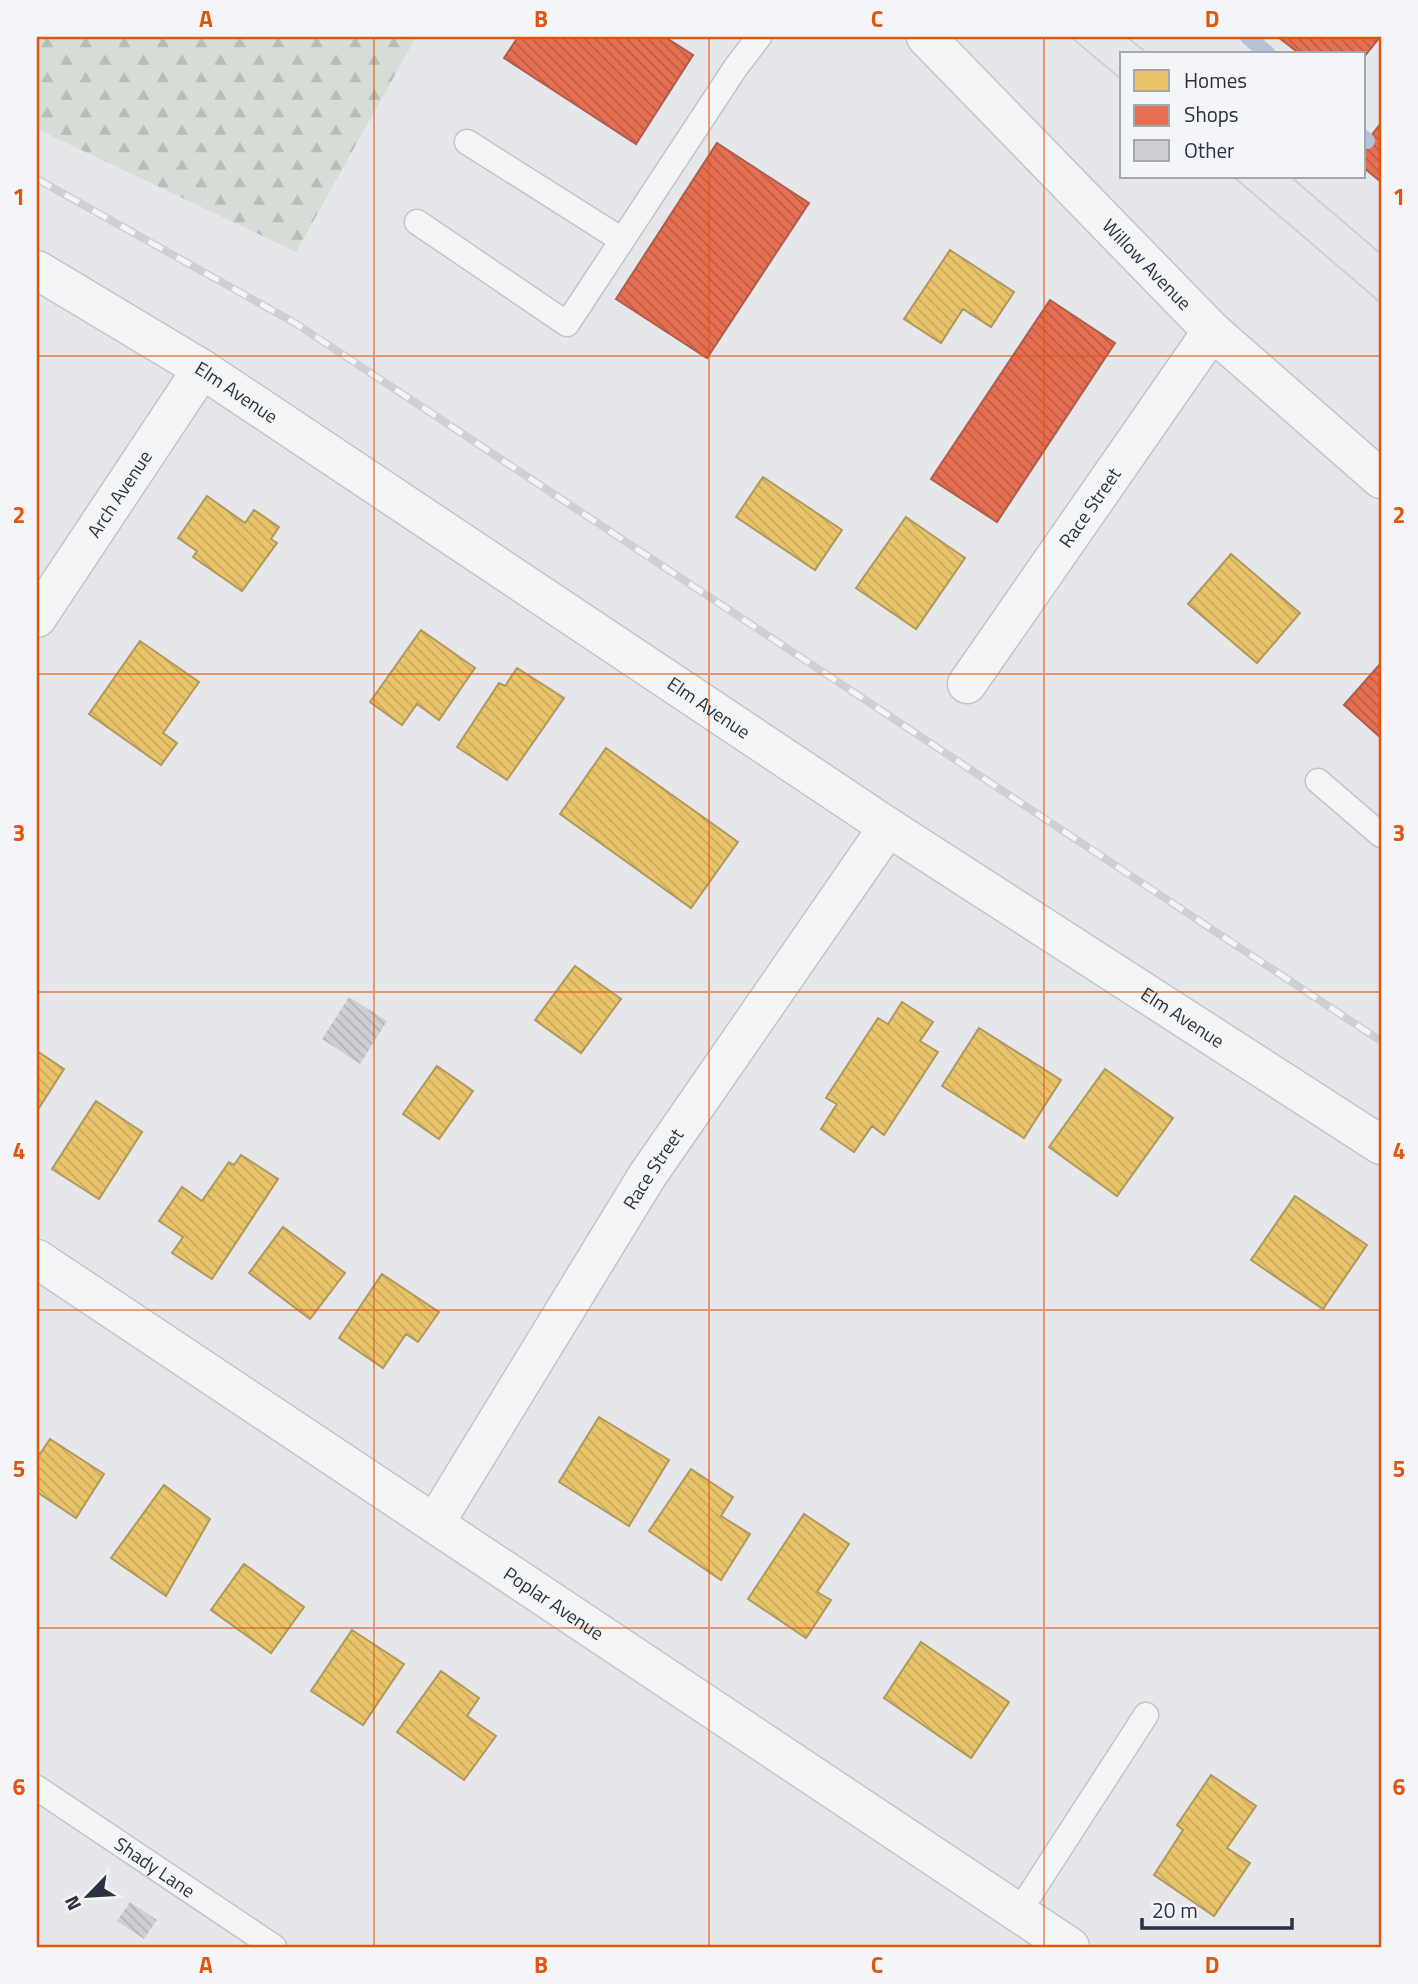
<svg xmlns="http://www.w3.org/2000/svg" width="1418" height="1984" font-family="'Titillium Web',sans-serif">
	<defs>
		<pattern id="forest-firs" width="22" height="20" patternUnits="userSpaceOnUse" patternTransform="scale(1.75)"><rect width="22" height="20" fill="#d5ddd6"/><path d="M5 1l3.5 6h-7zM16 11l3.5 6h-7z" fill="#b7beb9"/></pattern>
		<pattern id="homes-back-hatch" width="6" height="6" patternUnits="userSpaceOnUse" patternTransform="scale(1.75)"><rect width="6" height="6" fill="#e9c46a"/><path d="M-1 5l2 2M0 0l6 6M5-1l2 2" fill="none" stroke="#c8a95d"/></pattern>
		<pattern id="shops-back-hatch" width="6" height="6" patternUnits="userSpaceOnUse" patternTransform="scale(1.75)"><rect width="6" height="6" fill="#e76f51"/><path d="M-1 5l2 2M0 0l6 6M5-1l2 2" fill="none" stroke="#bb5c45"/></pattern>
		<pattern id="building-back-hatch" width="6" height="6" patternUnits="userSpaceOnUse" patternTransform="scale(1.75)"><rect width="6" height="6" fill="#cdcfd2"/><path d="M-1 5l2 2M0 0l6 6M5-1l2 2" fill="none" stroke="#b0b2b6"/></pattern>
	</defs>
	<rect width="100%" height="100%" fill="#e5e7ea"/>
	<path fill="url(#forest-firs)" d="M37,37H416L296,252L37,129Z"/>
	<path fill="url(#homes-back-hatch)" stroke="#b0985e" stroke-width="2" d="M950,250L1014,292L991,327L963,309L941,343L904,319Z
		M763,477L842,530L815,570L736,517Z
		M207,496L245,523L254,510L279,527L271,539L277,543L242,591L193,557L197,551L178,538Z
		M906,517L965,558L916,629L856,588Z
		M1231,554L1300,613L1257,663L1188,604Z
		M421,630L475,668L439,720L417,704L402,725L370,702Z
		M140,641L199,682L163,733L177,743L161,765L89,714Z
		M517,668L564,698L507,780L457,747L499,683L505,686Z
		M606,748L738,842L691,908L560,814Z
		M575,966L621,999L581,1053L535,1020Z
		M902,1002L933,1022L920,1041L938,1052L884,1135L872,1126L854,1152L821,1129L837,1104L826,1098L878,1018L888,1024Z
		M979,1028L1061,1080L1024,1138L942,1086Z
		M37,1051L64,1069L37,1111Z
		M437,1066L473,1091L439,1139L403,1114Z
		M1105,1069L1173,1118L1117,1196L1049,1147Z
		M96,1101L142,1132L99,1199L52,1169Z
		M241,1155L278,1179L212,1279L172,1253L183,1237L159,1221L182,1187L202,1201L229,1162L234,1165Z
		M1295,1196L1367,1245L1323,1309L1251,1260Z
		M283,1227L345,1273L310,1319L249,1273Z
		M382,1274L439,1312L418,1342L406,1334L383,1368L339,1338Z
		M599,1417L669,1460L629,1526L559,1482Z
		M50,1439L104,1474L76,1518L37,1492V1452L40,1454Z
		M691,1469L733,1497L721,1516L750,1534L721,1580L649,1531Z
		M164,1485L210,1519L166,1596L111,1558Z
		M804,1514L849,1544L817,1592L831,1600L806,1638L748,1599Z
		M244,1564L304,1607L271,1653L211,1610Z
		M352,1630L404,1664L363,1725L311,1691Z
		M921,1642L1009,1702L971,1758L884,1698Z
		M441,1671L479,1698L467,1716L496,1736L464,1780L397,1732Z
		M1211,1775L1256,1806L1227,1848L1250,1863L1214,1916L1154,1875L1183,1830L1177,1825Z"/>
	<path fill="url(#shops-back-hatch)" stroke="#af5d4d" stroke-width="2" d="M518,37H665L693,55L636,144L504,58Z
		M1278,37H1380L1364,57V54H1300Z
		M1381,123V182L1364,168V145Z
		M717,143L809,203L707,358L616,299Z
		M1050,300L1115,343L997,522L931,479Z
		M1381,663V738L1344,705Z"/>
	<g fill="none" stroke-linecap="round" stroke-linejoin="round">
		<path stroke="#b5c1d4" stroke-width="16" d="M1248,37L1268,54
			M1364,138L1367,141"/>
	</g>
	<path fill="url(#building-back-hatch)" d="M349,997L387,1021L360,1064L322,1039Z
		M130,1902L157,1920L144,1939L117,1921Z"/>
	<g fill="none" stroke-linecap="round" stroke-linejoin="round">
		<g stroke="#c3c5c8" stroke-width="27">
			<g id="service">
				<path d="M467,142L622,240"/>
				<path d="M417,222L567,324L736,67L759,37"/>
				<path d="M1318,781L1381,835"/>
				<path id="s1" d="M37,1788L274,1947"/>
				<path d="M1018,1913L1146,1715"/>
			</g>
		</g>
		<g stroke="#c3c5c8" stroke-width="41">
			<g id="minor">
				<path id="s2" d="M926,37L1212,331L1381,479"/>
				<path id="s3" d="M37,270L202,369L888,827L1381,1145"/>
				<path id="s4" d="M37,618L202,369"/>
				<path id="s5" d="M967,684L1212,331"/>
				<path id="s6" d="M37,1259L1070,1947"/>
				<path id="s7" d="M435,1523L647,1176L888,827"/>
			</g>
		</g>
		<use href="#service" stroke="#f4f5f6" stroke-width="24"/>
		<use href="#minor" stroke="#f4f5f6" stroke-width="38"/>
		<path stroke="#cecfd1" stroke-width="2" d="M1071,37L1122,80
			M1127,37L1148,54
			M1234,177L1381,303
			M1291,177L1381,254"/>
		<g stroke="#cecfd1" stroke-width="8">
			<path id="rail" d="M37,179L295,323L1381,1041"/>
		</g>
		<use href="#rail" stroke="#f3f5f8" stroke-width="5" stroke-dasharray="16" stroke-linecap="butt"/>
	</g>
	<path fill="none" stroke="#df570f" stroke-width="2" stroke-opacity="0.55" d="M374,37V1947M709,37V1947M1044,37V1947M37,356H1381M37,674H1381M37,992H1381M37,1310H1381M37,1628H1381"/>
	<g text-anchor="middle" stroke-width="7" stroke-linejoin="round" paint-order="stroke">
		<g font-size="19" fill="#2b3243" stroke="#f3f5f8">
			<text dy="7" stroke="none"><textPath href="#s2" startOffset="317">Willow Avenue</textPath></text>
			<text dy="7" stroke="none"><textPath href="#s3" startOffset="234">Elm Avenue</textPath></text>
			<text dy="7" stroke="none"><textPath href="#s4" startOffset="149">Arch Avenue</textPath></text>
			<text dy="7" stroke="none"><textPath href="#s5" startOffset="215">Race Street</textPath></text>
			<text dy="7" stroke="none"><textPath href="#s3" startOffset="802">Elm Avenue</textPath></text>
			<text dy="7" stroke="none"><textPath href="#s3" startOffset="1368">Elm Avenue</textPath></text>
			<text dy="7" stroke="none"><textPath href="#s7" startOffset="416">Race Street</textPath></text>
			<text dy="7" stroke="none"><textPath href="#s6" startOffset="621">Poplar Avenue</textPath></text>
			<text dy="7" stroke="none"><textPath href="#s1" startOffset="142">Shady Lane</textPath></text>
		</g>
	</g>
	<rect width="1418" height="1984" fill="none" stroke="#f3f5f8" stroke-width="77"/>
	<rect x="1120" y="52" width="245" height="126" fill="#f3f5f8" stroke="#a3a7b0" stroke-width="2"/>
	<rect x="1134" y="70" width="35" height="21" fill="#e9c46a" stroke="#a3a7b0" stroke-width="2"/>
	<text x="1184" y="88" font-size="21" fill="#2b3243">Homes</text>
	<rect x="1134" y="105" width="35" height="21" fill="#e76f51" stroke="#a3a7b0" stroke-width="2"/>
	<text x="1184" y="122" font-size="21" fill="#2b3243">Shops</text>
	<rect x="1134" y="140" width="35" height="21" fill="#cdcfd2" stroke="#a3a7b0" stroke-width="2"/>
	<text x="1184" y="158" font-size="21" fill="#2b3243">Other</text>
	<g transform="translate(88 1896) rotate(245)" stroke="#f3f5f8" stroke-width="5" paint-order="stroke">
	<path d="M0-5L12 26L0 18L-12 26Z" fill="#2b3243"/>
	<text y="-10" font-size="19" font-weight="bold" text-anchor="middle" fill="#2b3243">N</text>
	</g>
	<path d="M1142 1918v10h150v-10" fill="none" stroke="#2b3243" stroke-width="3.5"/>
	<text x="1152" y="1918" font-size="21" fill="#2b3243" stroke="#f3f5f8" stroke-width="5" paint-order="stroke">20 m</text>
	<rect x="38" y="38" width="1342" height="1908" fill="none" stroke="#df570f" stroke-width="2.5"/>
	<g font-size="23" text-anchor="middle" font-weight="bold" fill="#df570f">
		<text x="206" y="27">A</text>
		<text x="541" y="27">B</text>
		<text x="877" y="27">C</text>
		<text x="1212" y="27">D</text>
		<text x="19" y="205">1</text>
		<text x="1399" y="205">1</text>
		<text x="19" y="523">2</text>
		<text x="1399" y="523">2</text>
		<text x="19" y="841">3</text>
		<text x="1399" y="841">3</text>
		<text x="19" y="1159">4</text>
		<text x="1399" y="1159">4</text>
		<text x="19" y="1477">5</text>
		<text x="1399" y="1477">5</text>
		<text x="19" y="1795">6</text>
		<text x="1399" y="1795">6</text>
		<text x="206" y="1973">A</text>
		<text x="541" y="1973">B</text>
		<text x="877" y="1973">C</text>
		<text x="1212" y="1973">D</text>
	</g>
</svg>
